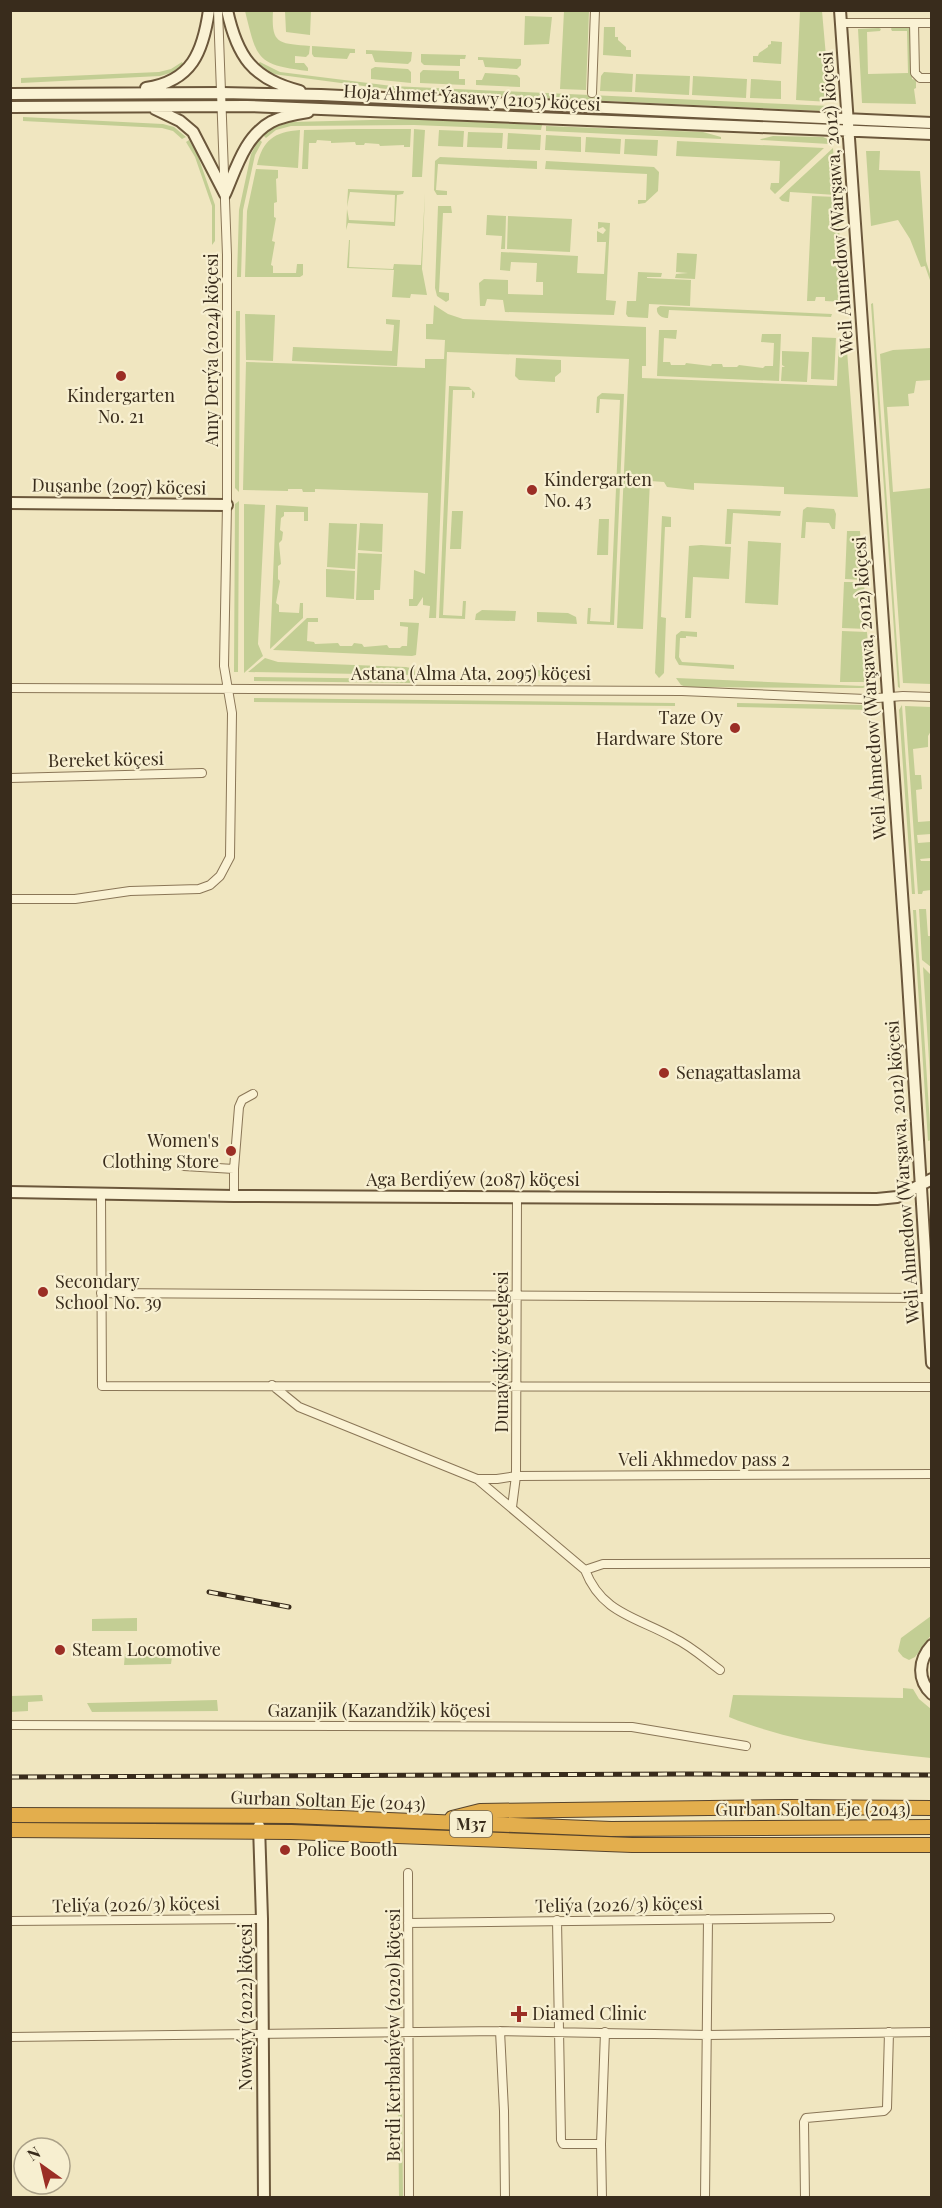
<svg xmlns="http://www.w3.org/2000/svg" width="942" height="2208" font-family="'Playfair Display',serif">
	<rect width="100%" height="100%" fill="#f0e6c0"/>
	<path fill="#c3ce94" d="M245,11H273C271,45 279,43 310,46L309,54L306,57L295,56V63H304L308,68V71C256,65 257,59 245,11Z
		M285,11H311L310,35L286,32Z
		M564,11H589L586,90L560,89Z
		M800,11H822L830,102L796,100Z
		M525,16L552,17L549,44L524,45Z
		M604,27H615V37H618V40L626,47V50H631V57L603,55Z
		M892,27H911L912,79L916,80V88L914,89L916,104L862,103L858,29L879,28L881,29L880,31L867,32L868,74L908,73L907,31H892L891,29Z
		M771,41L782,42L781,64L753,62V56H758L759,53L768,47V45L771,44Z
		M312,46L355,49V53H350L347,59L314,57L312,54Z
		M366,50L412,52L411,61L408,64L375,62L372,54H366Z
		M421,54L466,55L465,59H460V66L424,65L421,62Z
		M478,57L521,59V65L517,69L485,67L483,60H478Z
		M182,62L184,65L177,71L160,76L21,83V78L159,72L171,69Z
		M260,62L280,72L392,86L830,106L823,111L409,92L273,74L257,65Z
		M375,67L408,69L411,72V83L371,79V69Z
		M423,70L459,71V79H465V85L420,83V73Z
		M604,72L633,74L632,92L600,91L601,76Z
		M485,73L517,75L520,78V87L476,85V80H482Z
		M636,74L690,76L689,95L635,92Z
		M693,76L747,79L746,98L692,95Z
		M751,79L781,81V99L750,98Z
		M23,117L163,124L174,127L186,137L182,139L173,131L162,128L23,121Z
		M411,119L542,125L541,130L414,125L291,126L276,130L266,138L263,135L275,127L291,122Z
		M546,126L703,132L721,137V139L546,131Z
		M353,129H411L410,147H404V145L380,146L379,144L365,143L364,145H356L355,142L331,143V141L317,140L316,143H309L308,169H302L304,130Z
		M414,129L425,130L422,177H412Z
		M300,130L298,168L257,165C263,140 274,132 300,130Z
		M439,130L464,131L463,147L438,146Z
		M468,132L503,133L502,148L467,147Z
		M508,133L541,135L540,150L507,149Z
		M546,135L581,137V152L545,150Z
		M773,136L823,137L832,141L829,144L760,140L761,139Z
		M586,137L621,139L620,154L585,152Z
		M259,139L262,142L255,155L243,210L241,277H237L239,210L251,154Z
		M625,139L658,140L657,156L624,154Z
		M189,140L198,156L215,205V241L212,245V206L195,157L186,142Z
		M677,141L824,148L775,194L770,189L771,183H779L780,161L676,156Z
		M833,148L836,195L790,192L789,202L782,201L779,198Z
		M866,151H880L879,170L920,171L926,261L931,277V283L925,266L921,267L910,239L898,220L871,226Z
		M440,157L537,161V169L438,164L436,190L447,191V195H437L434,190L435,161Z
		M546,161L654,167L659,172L658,191L645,203L638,204V200H646L647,174L545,169Z
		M256,169L278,170V178L276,179L277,202L274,203V217L276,218L272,241L275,242L271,265L273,266V273H296L297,264H303V275L300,277H245L247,211Z
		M348,189L404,191L403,194L397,195L395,226L348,223L346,230L347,209L349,220L394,222L395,195L350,192L347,207Z
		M425,193L422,269L427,295L411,294L410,298L392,297L394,270L347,268L349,240H350L349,267L393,269L394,264L421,265Z
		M812,196L837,197L844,302L825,301V297H816L815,301H807Z
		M438,206H451L452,213H443L439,292L449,293V300L446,302L437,296L435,288Z
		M487,215L506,216L505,249H501L502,236L486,235Z
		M508,216L572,219L570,252L507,249Z
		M598,222L610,223L606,300L616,301L614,315L505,312L503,300L487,299L485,306H480L479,283L484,279L508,280V294L543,295V282H536L537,263L511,262L510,271L500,270L501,252L578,256L577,273L604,274L606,242H597V231L603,234L606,230L603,227L598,229Z
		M677,253L697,254L695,279L675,278L676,274L688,273L676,272Z
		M638,272L662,273L661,277H647V278L691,280L690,306L649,304L648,318L628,317L626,314L627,301H636Z
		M873,303L900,688L898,687L871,304Z
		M434,305L448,314L463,319L646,327V366H642V378L837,386L839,337H846L858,497L784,494V487L694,483V490L667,487L664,482L650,481L643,629L617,628L629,359L447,352L436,618H429L430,606L423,605V597L417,606H409V599H413L414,570L425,574L428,493L315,489V492H303L302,489H288V491L243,490L246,362L425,368V359H444L445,340L426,339V324H433Z
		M660,306L832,314L831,317L669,310L668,318C662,318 656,315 657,308Z
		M236,311H240L239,492L235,488Z
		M245,314L275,315L273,361L246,360Z
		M386,319L400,320L397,366L292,361L293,347L392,351L394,325L386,324Z
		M659,330H677L676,339L664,338L663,362H670L671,365H685L686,363L711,366L712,364H722L723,367H737L739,365L763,368L765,366H773L774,343L761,342L762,334H781L779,381L657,376Z
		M812,337L836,338L834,380L811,379Z
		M931,348V380L916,381L914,393L908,394L909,406L887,407L893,492L931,488V684L903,683L880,354L893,350Z
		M782,351L809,352L807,382L781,381L782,367H785L782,365Z
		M516,358L561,360V372L555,377V382L519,380L515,376Z
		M449,386L469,387L475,393L474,398H472V390H453L443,615L462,616L463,601H466L465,619L439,618Z
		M602,393L624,394L614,625L587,624L588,608H591L590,621L610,622L620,400L600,399L599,413H596L597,397Z
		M239,501L238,672H234L235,504Z
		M244,504L265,505L258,644L263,656L244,673Z
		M276,505L308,507V521H304V512H284V516L281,518L280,530L283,532L282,540L279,543L281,564L278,566V579L280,581L276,603L279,605V612L299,613L300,603H303V618L270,649Z
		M807,507L834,509L836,514L835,529H832L829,523L806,522L805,538H801L803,510Z
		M727,509L781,511L780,516L733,513L731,544H725Z
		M452,511H463L461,549H450Z
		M662,516L671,517V527H665L661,617L666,618L664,673L659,678L655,673Z
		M599,519H609L608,555H597Z
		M329,523L357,524L355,569L327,567Z
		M360,523L383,524L382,552L358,550Z
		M847,531H860L863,580L845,579Z
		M748,541L781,543L778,605L745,603Z
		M701,545L731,547L729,579L693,577L691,618H685L689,546Z
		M358,553L382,554L380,590H374V600H356Z
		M326,569L355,571L354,599L326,597Z
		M844,582H864L867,629L842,628Z
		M482,610L516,611L515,621L475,620L476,614Z
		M537,612L568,613L576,617L577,624L537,622Z
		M307,618H318V622H308L307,641L314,642L315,644L338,643L340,646H352L354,643L362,644L364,647L387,645L389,648H400L402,646H407L408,627L400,626V622L419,623L416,655L412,656L273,650Z
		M681,631L697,632V637L686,636V638H680L679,657L682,662L734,665V669L679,665L675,658L676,635Z
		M842,631L867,632L870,677L866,682H840Z
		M265,658L278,662L406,667L415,669V675L248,672Z
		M523,670L584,671V677L523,676Z
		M254,677L413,679L410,683L254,681Z
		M676,678L863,686L870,682L872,683L863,688L686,687L681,685Z
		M254,698L675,703V706L254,702Z
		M737,703L867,705L871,710L737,707Z
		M902,705L915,894H912L899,710Z
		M905,706L931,707V731L928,736V747L913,749L915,775H921L922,789L916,790L918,822L931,821V834L917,835L918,843L931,842V858L920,859L921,861H931V890L923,891L922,894H918Z
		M919,909H926L928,936H931V967L922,960Z
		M913,910H916L931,1140L928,1141Z
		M923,967L931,975V1091Z
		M931,1616V1635L915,1657L909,1660L903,1657L898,1651L901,1638Z
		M137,1618V1631H92V1619Z
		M125,1654L172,1657L171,1664L124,1665Z
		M903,1688L913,1689L919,1699L931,1709V1758C863,1751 793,1743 729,1717L733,1695L903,1698Z
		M42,1695L43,1701L28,1702V1711L11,1712V1696Z
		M217,1700L218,1711L92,1712L87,1703Z
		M400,2086L402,2088L403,2198L399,2197L398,2088Z"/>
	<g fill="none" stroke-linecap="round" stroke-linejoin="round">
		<g stroke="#8a7657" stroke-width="10">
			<path id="street" d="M841,23H932
				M914,23L915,73L920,78H932
				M592,93L595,10
				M10,688L682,691L865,699L903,696L932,697
				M10,778L202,773
				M10,899H75L130,891L199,889L210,885L220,876L230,857L232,713L224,666L227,505V255L218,10
				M184,1166L234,1169
				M101,1195L102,1386L932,1387
				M234,1196V1169L239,1107L242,1100L253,1094
				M101,1293L927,1298
				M272,1385L299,1407L477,1479L585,1570L603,1564H616L932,1563
				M477,1479H497L516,1476L932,1474
				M512,1507L516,1476L517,1197
				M585,1570C602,1614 637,1617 674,1638C691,1646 705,1659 720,1670
				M10,1725L632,1727L746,1746
				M408,1873L409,2198
				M557,1920L561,2140L563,2144H601
				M10,1921L262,1919
				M408,1923L830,1918
				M500,2031L504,2111L505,2198
				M10,2037L500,2031L707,2035L932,2032
				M602,2198L601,2144L605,2032
				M705,2198L708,1919
				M805,2198L804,2122L806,2118L884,2111L887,2108L889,2032"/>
		</g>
		<g stroke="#6b573b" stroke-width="14">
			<path id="secondary" d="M227,10C237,56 252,79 300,91
				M840,10L907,965L932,1363
				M146,88C192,81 203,52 209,10
				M10,94L222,93L321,95L932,123
				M10,107L247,106L932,134
				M155,109L180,121L193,132L225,194
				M225,194C236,169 245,136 271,122C282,116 295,114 308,112
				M10,503L227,505
				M10,1192L234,1196L877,1199L897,1197L932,1179
				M932,1645C918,1660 917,1680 932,1694
				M259,1826L262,1919L264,2198"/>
		</g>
		<g stroke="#57442c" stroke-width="16">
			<path id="highway" d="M10,1815L292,1816L611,1829L932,1827
				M452,1818L480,1811L788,1807L932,1808
				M10,1830L291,1832L632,1845H932"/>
		</g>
		<use href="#street" stroke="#faf2d4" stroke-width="8"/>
		<use href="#secondary" stroke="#faf2d4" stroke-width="10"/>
		<use href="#highway" stroke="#e3ae4d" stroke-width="14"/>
		<g stroke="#392c1c" stroke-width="5">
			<path id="rail" d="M209,1592L289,1607
				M10,1777L687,1774L932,1775"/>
		</g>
		<use href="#rail" stroke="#f7efd0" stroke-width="3" stroke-dasharray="9" stroke-linecap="butt"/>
	</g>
	<g fill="#9b2e25" stroke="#f7efd0" stroke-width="2">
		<circle cx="121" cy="376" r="6"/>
		<circle cx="532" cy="490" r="6"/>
		<circle cx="735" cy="728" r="6"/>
		<circle cx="664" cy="1073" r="6"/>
		<circle cx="231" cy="1151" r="6"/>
		<circle cx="43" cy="1292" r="6"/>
		<circle cx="60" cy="1650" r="6"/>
		<circle cx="285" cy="1850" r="6"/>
		<path d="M516 2005h6v6h6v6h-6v6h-6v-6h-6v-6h6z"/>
	</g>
	<g text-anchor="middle" stroke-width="4.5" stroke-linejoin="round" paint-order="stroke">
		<rect fill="#f7efd0" stroke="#726652" stroke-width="1.5" x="450" y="1811" width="42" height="26" rx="4.5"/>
		<g font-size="16" font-weight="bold" fill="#392c1c">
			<text x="471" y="1830">M37</text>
		</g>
		<g font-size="18" fill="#392c1c" stroke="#f7efd0">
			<text transform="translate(472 98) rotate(3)" y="6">Hoja Ahmet Ýasawy (2105) köçesi</text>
			<text transform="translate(837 203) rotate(-94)" y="6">Weli Ahmedow (Warşawa, 2012) köçesi</text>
			<text transform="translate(212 350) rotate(-90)" y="6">Amy Derýa (2024) köçesi</text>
			<text transform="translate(119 487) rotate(1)" y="6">Duşanbe (2097) köçesi</text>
			<text x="471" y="680">Astana (Alma Ata, 2095) köçesi</text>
			<text transform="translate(870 688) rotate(-94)" y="6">Weli Ahmedow (Warşawa, 2012) köçesi</text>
			<text transform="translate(106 760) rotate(-1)" y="6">Bereket köçesi</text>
			<text transform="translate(903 1172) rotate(-94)" y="6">Weli Ahmedow (Warşawa, 2012) köçesi</text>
			<text x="473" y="1186">Aga Berdiýew (2087) köçesi</text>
			<text transform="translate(502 1352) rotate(-90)" y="6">Dunaýskiý geçelgesi</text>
			<text x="704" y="1466">Veli Akhmedov pass 2</text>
			<text x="379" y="1717">Gazanjik (Kazandžik) köçesi</text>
			<text transform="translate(328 1801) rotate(2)" y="6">Gurban Soltan Eje (2043)</text>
			<text x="813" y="1816">Gurban Soltan Eje (2043)</text>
			<text transform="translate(136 1905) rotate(-1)" y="6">Teliýa (2026/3) köçesi</text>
			<text transform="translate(619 1905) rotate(-1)" y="6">Teliýa (2026/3) köçesi</text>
			<text transform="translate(246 2007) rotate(-90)" y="6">Nowaýy (2022) köçesi</text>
			<text transform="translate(394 2035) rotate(-90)" y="6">Berdi Kerbabaýew (2020) köçesi</text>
		</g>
		<g font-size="18" fill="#392c1c" stroke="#f7efd0" text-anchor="start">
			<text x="121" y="402" text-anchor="middle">Kindergarten<tspan x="121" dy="21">No. 21</tspan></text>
			<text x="544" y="486">Kindergarten<tspan x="544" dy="21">No. 43</tspan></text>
			<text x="723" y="724" text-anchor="end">Taze Oy<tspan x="723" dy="21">Hardware Store</tspan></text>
			<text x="676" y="1079">Senagattaslama</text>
			<text x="219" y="1147" text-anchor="end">Women's<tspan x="219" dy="21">Clothing Store</tspan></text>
			<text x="55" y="1288">Secondary<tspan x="55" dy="21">School No. 39</tspan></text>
			<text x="72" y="1656">Steam Locomotive</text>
			<text x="297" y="1856">Police Booth</text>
			<text x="532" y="2020">Diamed Clinic</text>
		</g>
	</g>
	<rect width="942" height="2208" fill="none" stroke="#392c1c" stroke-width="24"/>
	<g transform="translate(42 2166) rotate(326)"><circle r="28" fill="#f7efd0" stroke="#aba188" stroke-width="1.5"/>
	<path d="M0-4.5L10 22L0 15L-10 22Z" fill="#9b2e25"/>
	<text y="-9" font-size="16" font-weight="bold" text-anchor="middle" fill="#392c1c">N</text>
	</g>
</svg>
